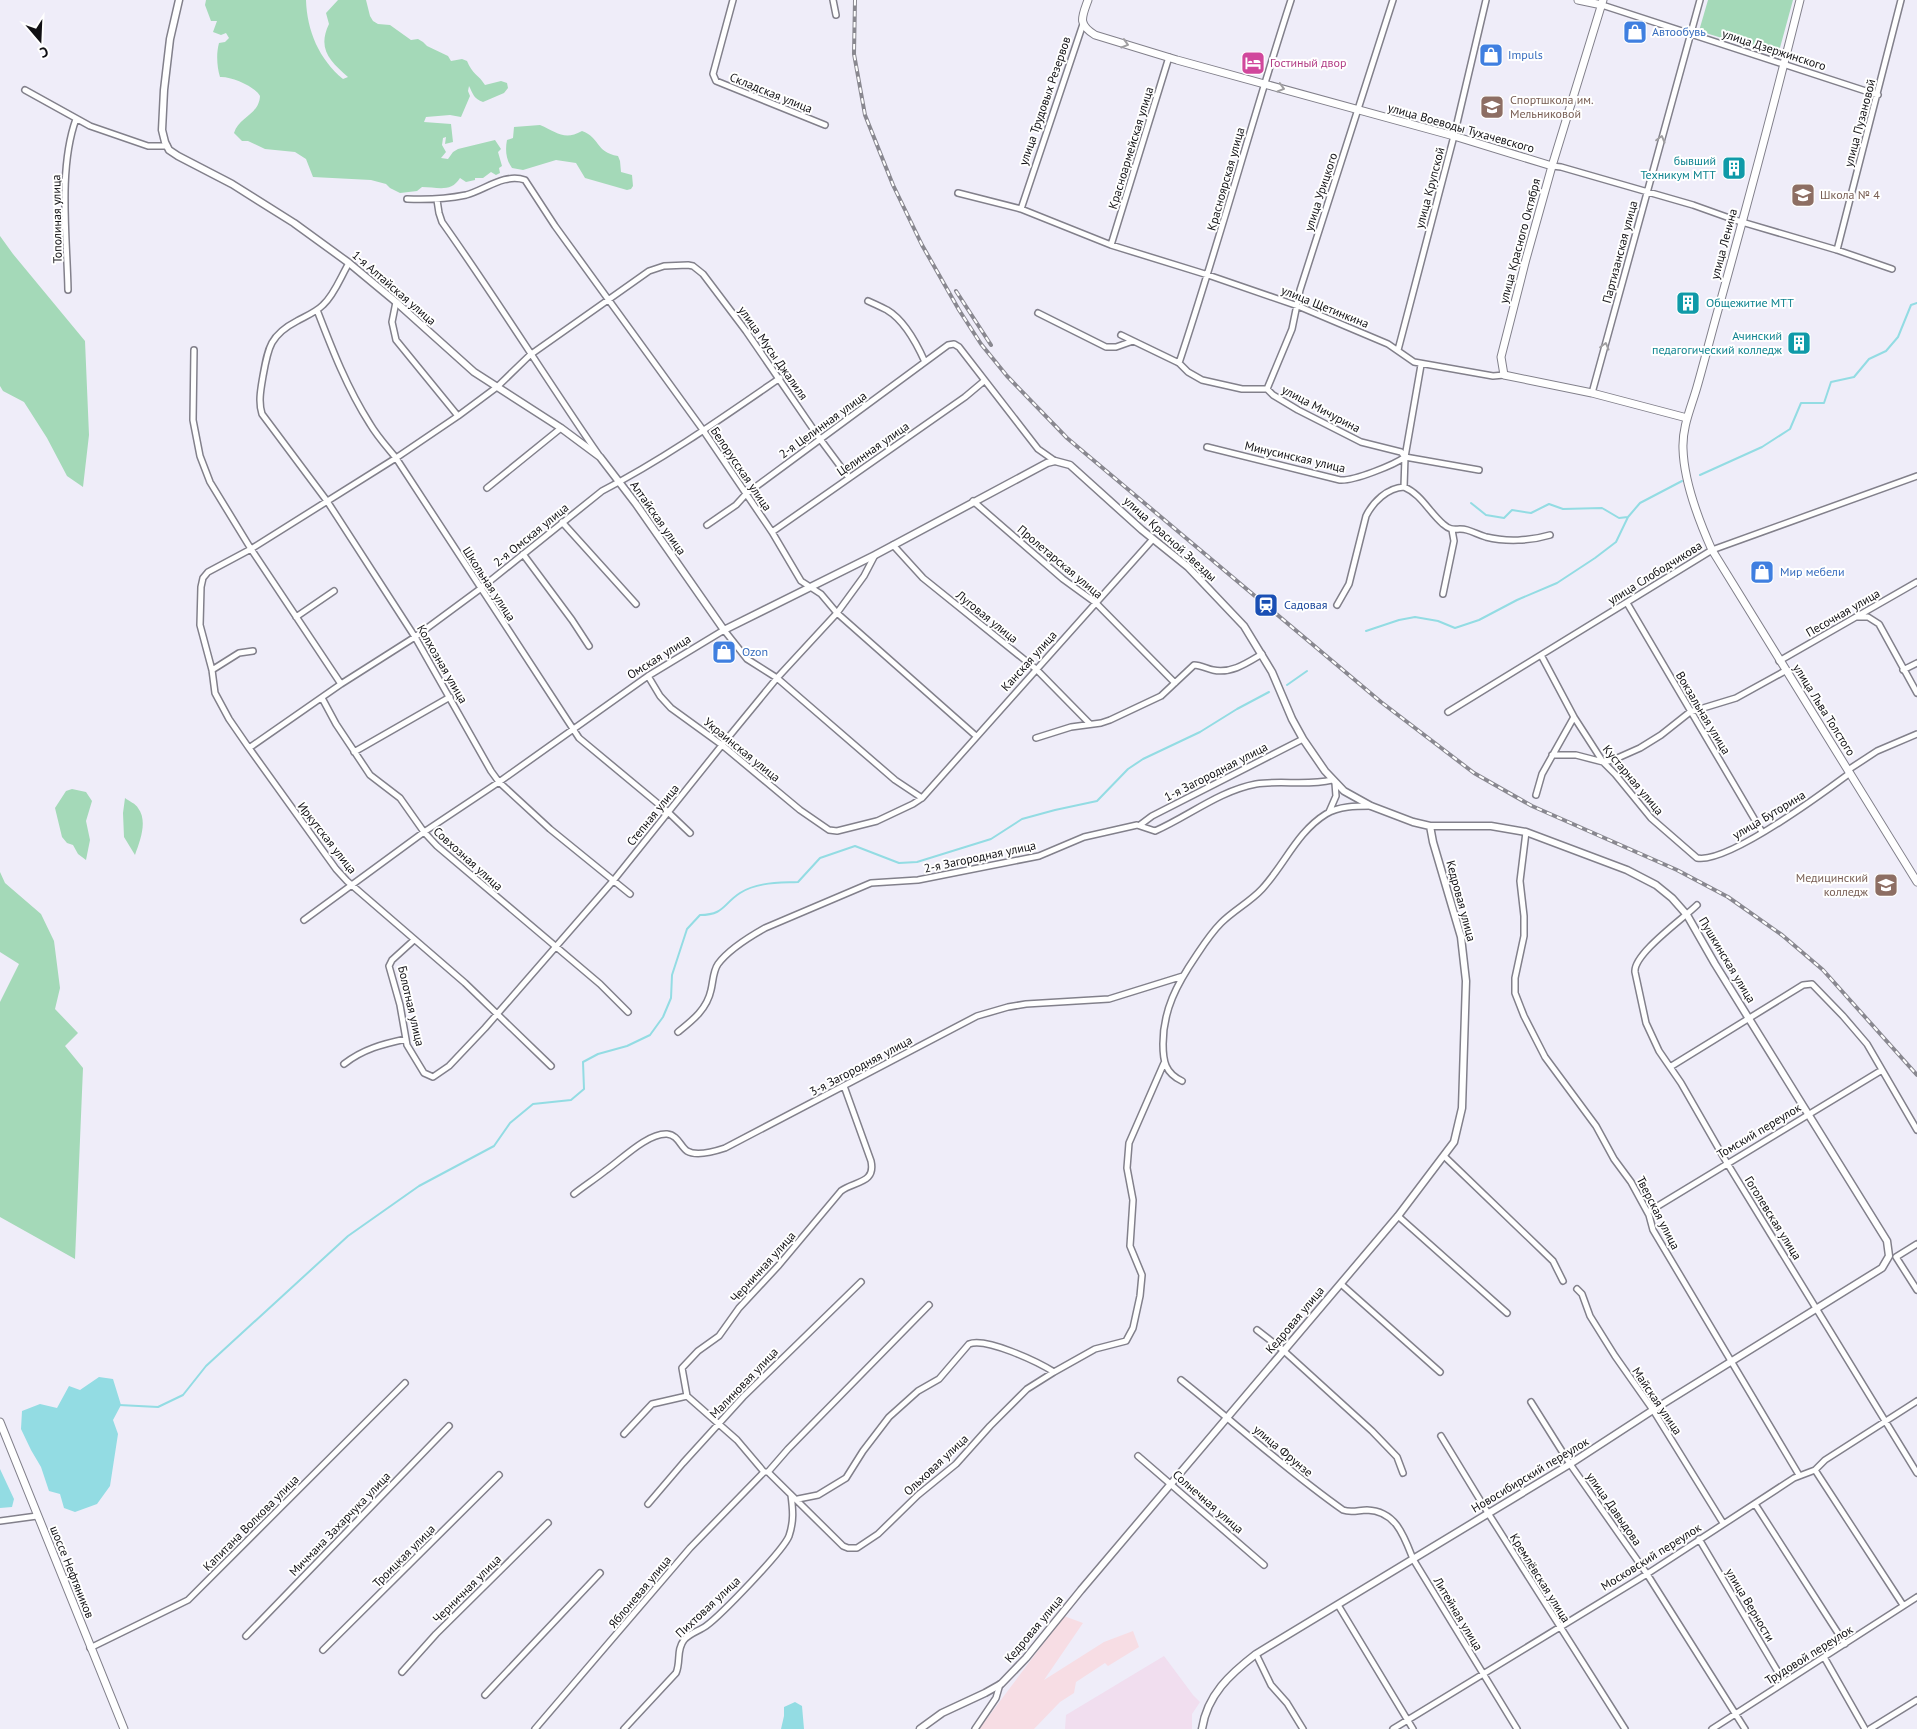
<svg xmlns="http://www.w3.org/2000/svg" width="1917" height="1729" font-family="'PT Sans',sans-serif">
	<rect width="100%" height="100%" fill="#efedf9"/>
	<path fill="#f7dde4" d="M1064,1616L1083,1623L1044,1680L1104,1642L1133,1631L1139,1647L1108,1666L1105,1663L1076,1682L1074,1693L1060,1702L1034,1729H979Z"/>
	<path fill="#f1deef" d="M1164,1656L1193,1695L1200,1702L1192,1714V1729H1065L1066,1715Z"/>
	<path fill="#a4d9b8" d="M206,0H306C307,31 319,59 343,79L348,77C330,61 317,49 329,24L326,13L338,0H366L370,16L373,21L378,24L390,25L411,40L418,39L423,42L427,46L448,56L451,61L462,59L467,61C472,74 479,75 485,85L501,81L507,83L508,88L504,93L483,102C474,99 473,94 469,86L468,91L470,96L461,117L450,115L426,117L424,122L451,124L453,142L445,144L446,137L443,138L442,145L446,152L441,158L448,159L453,152L458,149L495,140L501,149L498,152L502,166L499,168L500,173L496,175L491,172L483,178H475V180L466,182L460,178C451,193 437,187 422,187L417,191L400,193L390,188L386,184L371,180L313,177L306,159L295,152L265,149L248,141H242L234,133C239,117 259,115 260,96C256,87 231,76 220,77C217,67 216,54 219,43L225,42L229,38L226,33L221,35L213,32L217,21H211L205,5Z
		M1708,0H1793L1778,55L1699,31Z
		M540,125C557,132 564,141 582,131C600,137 595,152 618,156L620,161L621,172L632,175L633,186L631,189L627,190L585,178L576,163L556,160L523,170L512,168C506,160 505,150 507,140L513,138L514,127Z
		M0,236L13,254L85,341L89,435L83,487L67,476L47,438L24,402L3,391L0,386Z
		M72,789L86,792L92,801L86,821L90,840L86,860L78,854L73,845L67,843L62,837L55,808L66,791Z
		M125,798C129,801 136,804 138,808C148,821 140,841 135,855L124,837L123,813Z
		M0,872L5,883L41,914L54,941L60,988L55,1009L78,1033L65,1046L83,1068L75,1259L0,1217V1002L19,964L0,952Z"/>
	<path fill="#93dce3" d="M99,1377L113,1379L121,1405L113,1420L118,1434L110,1486L97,1504L75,1512L64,1508L60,1494L49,1491L41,1467L31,1450L21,1429L22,1411L40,1404L57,1408L69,1386L80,1390Z
		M0,1469L14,1499L12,1507L0,1508Z
		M795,1702L802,1706L804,1729H781L784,1716V1707Z"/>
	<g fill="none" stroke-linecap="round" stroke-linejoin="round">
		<path stroke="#93dce3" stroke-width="2" d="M1700,475L1762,447L1790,429L1801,403H1824L1831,382L1854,377L1869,359L1886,351L1898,337L1911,305L1917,303
			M1471,503L1486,515L1504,518L1512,510L1531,513L1549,504L1563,509L1602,508L1619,518L1628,517
			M1366,631L1399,620L1415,617L1438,621L1455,628L1479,620L1517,600L1557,583L1595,558L1616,542L1628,517L1640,503L1682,481
			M1287,685L1307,671
			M119,1405L158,1407L183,1395L206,1366L348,1236L419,1186L494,1146L510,1123L533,1104L571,1100L584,1089L583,1062L598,1054L627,1046L650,1035L663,1017L671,998L672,975L687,929L700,915C724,915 723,904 740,893C757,882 778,883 798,882L820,858L855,846L899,863L917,862L991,839L1022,819L1055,810L1097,801L1128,769L1143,759L1200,732L1237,709L1269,692"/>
		<g stroke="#82808b" stroke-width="8">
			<path id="minor" d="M733,0L713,74L716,81L825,125
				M833,0L836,15
				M1602,5L1878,95
				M25,90L90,126L148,146H167
				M1552,166L1561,167L1693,205L1735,220L1837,250L1892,269
				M958,193L1021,209L1111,245L1208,275L1298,306L1388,344L1414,362L1493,376L1504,375
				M407,199C427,200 446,199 466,195C485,190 504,173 525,180L555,226L703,430L772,532L801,581L821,594L837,613L976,736
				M437,200L439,213L442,222C496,298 545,377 598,454
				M1021,209L1083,24
				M1111,245L1169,57
				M1837,250L1901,0
				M349,263C341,276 335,294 323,305C316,312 306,316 297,321C270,335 268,348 263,376C261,388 258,402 262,414L327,501L415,637L491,771L499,782L550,829L630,894
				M68,290C67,237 58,169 76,119
				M868,301C875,304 881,307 887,310C904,320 917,344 925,362
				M396,302L392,322L396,340L458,416
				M317,310C332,349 347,388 370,424C377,436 387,447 396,458L579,738L668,812L690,833
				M1038,313L1106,347H1116L1133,341
				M1121,335L1179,363L1188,372L1202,380L1242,389H1267L1273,395L1298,410L1361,442L1401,452L1405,457L1479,470
				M194,350L193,420L200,456L210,482L251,549L341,684
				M1398,350L1454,136L1486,0
				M1179,363C1219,243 1252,120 1291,0
				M1267,389L1292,329L1300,290L1393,0
				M1592,393L1700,0
				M1207,447L1340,480C1354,481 1394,465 1405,457
				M1404,487C1421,494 1429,512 1443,524C1453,533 1457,527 1467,530C1474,532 1479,535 1486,537C1506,542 1530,541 1550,535
				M1404,487L1405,457L1421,365
				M487,488L561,428
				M973,501L1063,579L1096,603L1175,683
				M562,522L636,604
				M707,525L736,505L746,494L948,345L954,344L959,347L1038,449L1055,461
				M772,532L965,397L984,381
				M893,545L923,578L1036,669L1090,724
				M523,554L572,620L589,646
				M1443,594L1454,541L1452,530
				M1627,603L1762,832
				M1337,605L1349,584L1366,516C1373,502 1387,488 1404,487
				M296,617L334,591
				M1858,617H1868L1879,624L1917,693
				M1541,655L1574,717L1603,762L1615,774L1651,818L1697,858C1728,864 1823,793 1850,773
				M1779,661L1917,582
				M212,670L239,653L253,651
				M1903,670L1917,663
				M648,676L660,696L671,708L722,745L800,810L829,830L837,831L877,821L913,804L922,798L1153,539
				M322,698L336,724L370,775L400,798L424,832L437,846L600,984L628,1012
				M1448,712L1712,550L1917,476
				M1036,738L1071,727L1101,723L1110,720L1161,696L1194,665C1201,665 1207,669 1213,670C1231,674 1247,663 1262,654
				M249,748L341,684L415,637L480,589L602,491C664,459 722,418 780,378
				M354,752L450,697
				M1552,755H1576L1603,762L1613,760L1640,748L1661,735L1690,712L1736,698L1785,671
				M1848,770L1877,751L1917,734
				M1536,795L1542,774L1574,717
				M1329,812L1336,796L1335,783
				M1140,825L1152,816L1303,739
				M1526,832L1520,881L1524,916V936L1515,978V993L1524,1016L1545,1057L1596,1126L1614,1159L1631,1182L1649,1215L1653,1230L1799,1475
				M1697,905C1684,918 1633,954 1635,972L1646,1023L1659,1051L1681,1083L1727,1163L1917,1473
				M304,920L424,832L499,782L648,676L724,630L747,659L777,678L895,780L922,798
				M414,940L392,960L389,966L400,1005L407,1045L424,1073L433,1077L449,1066L485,1028L613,881L722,745L777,678L837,613L864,576L875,555
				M678,1032C693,1020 707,1009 711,990C713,982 713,971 718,964C729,949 749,937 765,928L871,883L918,880L1039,856L1084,837L1137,825L1155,831C1189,816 1219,791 1256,784C1281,780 1307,786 1332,780
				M344,1064C363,1049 383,1044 406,1039
				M551,1066L465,983L347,881L336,869L249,748L229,719L215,693L212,670L200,625L201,587L203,578L208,572L251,549L396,458L458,416L497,387L530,355L608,300L649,271L664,266L688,265L693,266L703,274L746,331L820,439L849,478
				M1670,1067L1803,985L1812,984L1843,1016L1867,1044L1917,1130
				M1182,1081C1165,1073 1163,1061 1163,1044C1163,1010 1177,984 1196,956C1204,944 1211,933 1221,923C1234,910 1250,902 1262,889C1285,864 1297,832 1326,814C1339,806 1356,806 1371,806
				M1444,1156L1553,1261L1563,1281
				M574,1194C584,1186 595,1179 605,1171C621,1160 647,1133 667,1134C678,1135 680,1146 687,1151C697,1157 716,1151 725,1148L977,1016L1008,1007L1026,1004L1109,999L1183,976
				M1648,1212L1882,1070
				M1398,1216L1507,1313
				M1896,1257L1917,1290
				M1896,1257L1917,1244
				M1341,1284L1440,1372
				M1577,1289L1582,1294L1590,1316L1615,1356L1653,1410L1723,1523
				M1257,1330L1284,1351L1372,1431L1397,1457L1403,1473
				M1181,1380C1235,1423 1286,1470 1343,1510C1351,1513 1359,1510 1367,1510C1396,1511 1404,1536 1413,1559L1517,1729
				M687,1396L737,1440L764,1472H768L843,1546L848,1548H857L878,1534L918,1495L956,1464L990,1426L1027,1389L1054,1372L1095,1349L1126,1341L1133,1328L1140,1296L1142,1275L1130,1246L1133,1200L1127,1168L1129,1143L1164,1063
				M1531,1402L1570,1464L1647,1574L1745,1729
				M624,1434L652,1404L687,1396L682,1368L698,1351L719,1336L739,1308L779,1265L841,1191C854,1181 876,1184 871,1161L844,1086
				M1441,1436L1488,1513L1625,1729
				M1138,1456L1264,1565
				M1815,1470L1903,1605
				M768,1472L788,1449L929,1305
				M798,1499L818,1495L846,1478L863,1451L889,1417L918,1391L939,1379L969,1344C986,1337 1038,1362 1054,1372
				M648,1504L683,1463L743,1397L861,1282
				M1755,1504L1845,1644
				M0,1521L37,1516
				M1699,1539L1784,1682
				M1338,1605L1413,1729
				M246,1636L449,1426
				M90,1648L188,1600L405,1383
				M323,1650L499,1475
				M1256,1654L1271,1685L1287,1703L1303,1729
				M1824,1657L1865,1729
				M402,1672L436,1634L548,1523
				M485,1695L600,1573
				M535,1729L690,1548L764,1472
				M624,1729L676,1673C681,1662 676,1650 684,1640C690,1633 699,1631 706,1626C721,1615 783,1551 789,1536C794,1521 793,1510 791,1495
				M975,1729L996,1698L1000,1684
				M1393,1729L1647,1574L1794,1478L1815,1470L1825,1460L1917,1401
				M1712,1729L1917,1597
				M1870,1729L1917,1700"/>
		</g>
		<g stroke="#82808b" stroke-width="9">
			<path id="tertiary" d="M179,0L170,39L164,90L162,130L165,142L169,150L178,156L232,184L294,223L349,263L396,302L474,372L561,428L600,457L636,504L724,630L875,555L1047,463L1055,461L1070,465L1142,530L1188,567L1244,626L1272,672L1292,719L1303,739L1325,771L1344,791L1371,806L1413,822L1430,826H1491L1526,832L1627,870L1656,885L1672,898L1687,915L1715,964L1887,1241L1889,1256L1882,1268L1653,1410L1570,1464L1256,1654C1230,1674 1207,1695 1202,1729
				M920,1729L942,1713L985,1693L1001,1684L1026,1658L1081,1590L1398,1216L1454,1142L1462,1108L1466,981L1461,937L1433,842L1430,826"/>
		</g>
		<g stroke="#82808b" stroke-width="9">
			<path id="secondary" d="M1088,0C1082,17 1077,24 1095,35L1177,60L1454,136L1552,166
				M1578,0L1602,5
				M1603,0L1552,166L1526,259L1501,357L1504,375L1592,393L1687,418
				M1800,0C1775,101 1748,202 1720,303C1712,331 1705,359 1697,387C1691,408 1682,427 1683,449C1684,481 1699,521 1712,550L1917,882
				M0,1422L124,1729"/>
		</g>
		<use href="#minor" stroke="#fff" stroke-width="5"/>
		<use href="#tertiary" stroke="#fff" stroke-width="6"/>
		<use href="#secondary" stroke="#fff" stroke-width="7"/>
		<g stroke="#898890" stroke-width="4">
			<path id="rail" d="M855,0L854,54L865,115L893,185L922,245L959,310L981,344L1007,376L1067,438L1381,702L1474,773L1532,806L1677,870L1728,897L1782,935L1823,970L1917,1075
				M956,291L991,345"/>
		</g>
		<use href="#rail" stroke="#fff" stroke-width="2" stroke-dasharray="5.5" stroke-linecap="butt"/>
	</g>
	<defs><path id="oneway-chevron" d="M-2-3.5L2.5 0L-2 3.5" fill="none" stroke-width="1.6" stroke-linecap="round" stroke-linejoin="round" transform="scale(1.25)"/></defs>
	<g stroke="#a09fa1">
		<use href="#oneway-chevron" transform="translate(1125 44) rotate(17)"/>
		<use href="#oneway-chevron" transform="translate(1281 88) rotate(16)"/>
		<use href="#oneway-chevron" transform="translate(1661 139) rotate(-75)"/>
		<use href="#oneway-chevron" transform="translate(1605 346) rotate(-75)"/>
	</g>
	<defs>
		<g id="shop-square" transform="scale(1.25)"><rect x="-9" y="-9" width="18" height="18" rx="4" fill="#3f7fe0" stroke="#fff"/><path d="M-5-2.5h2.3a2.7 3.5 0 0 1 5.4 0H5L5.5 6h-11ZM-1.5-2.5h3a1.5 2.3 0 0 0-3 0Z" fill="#fff"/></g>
		<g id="hotel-square" transform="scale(1.25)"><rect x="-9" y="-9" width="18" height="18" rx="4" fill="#d1479c" stroke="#fff"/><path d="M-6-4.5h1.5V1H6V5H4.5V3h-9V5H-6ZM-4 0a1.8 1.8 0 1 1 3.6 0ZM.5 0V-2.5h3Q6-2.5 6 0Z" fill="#fff"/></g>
		<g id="school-square" transform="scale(1.25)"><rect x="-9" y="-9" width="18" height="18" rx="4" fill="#8d6e63" stroke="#fff"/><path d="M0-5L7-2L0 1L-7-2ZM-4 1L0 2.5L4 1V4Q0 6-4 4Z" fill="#fff"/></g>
		<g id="building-square" transform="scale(1.25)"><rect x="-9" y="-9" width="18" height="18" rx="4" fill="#0f9aa8" stroke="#fff"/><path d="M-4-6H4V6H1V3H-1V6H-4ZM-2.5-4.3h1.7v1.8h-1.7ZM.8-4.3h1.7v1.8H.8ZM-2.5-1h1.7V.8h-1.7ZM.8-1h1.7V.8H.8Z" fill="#fff"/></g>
		<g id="station-square" transform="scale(1.25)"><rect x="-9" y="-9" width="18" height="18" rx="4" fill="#1a4fb4" stroke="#fff"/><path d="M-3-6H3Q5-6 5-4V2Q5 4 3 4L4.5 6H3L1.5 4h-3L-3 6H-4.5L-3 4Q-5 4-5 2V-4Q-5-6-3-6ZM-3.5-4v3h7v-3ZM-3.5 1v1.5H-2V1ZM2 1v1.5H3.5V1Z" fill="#fff"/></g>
		<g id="university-square" transform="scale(1.25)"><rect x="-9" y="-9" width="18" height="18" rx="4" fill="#8d6e63" stroke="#fff"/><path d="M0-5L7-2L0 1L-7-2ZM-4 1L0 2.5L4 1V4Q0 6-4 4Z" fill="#fff"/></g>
	</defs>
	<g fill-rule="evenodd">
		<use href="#shop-square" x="1635" y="32"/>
		<use href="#shop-square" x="1491" y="55"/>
		<use href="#hotel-square" x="1253" y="63"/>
		<use href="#school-square" x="1492" y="107"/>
		<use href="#building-square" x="1734" y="168"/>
		<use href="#school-square" x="1803" y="195"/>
		<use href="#building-square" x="1688" y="303"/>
		<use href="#building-square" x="1799" y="343"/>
		<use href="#shop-square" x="1762" y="572"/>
		<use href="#station-square" x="1266" y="605"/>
		<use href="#shop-square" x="724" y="652"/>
		<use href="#university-square" x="1886" y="885"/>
	</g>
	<g text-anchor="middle" stroke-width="4" stroke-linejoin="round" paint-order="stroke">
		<g font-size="12" fill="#366cbe" stroke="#fff" text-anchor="start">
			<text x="1652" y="36">Автообувь</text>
			<text x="1508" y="59">Impuls</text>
			<text x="1780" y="576">Мир мебели</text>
			<text x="742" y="656">Ozon</text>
		</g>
		<g font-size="12" fill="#111014" stroke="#fff">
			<text transform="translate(1774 50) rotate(18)" y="4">улица Дзержинского</text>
			<text transform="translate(771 93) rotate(22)" y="4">Складская улица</text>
			<text transform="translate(1045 101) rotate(-71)" y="4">улица Трудовых Резервов</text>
			<text transform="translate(1860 123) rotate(-75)" y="4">улица Пузановой</text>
			<text transform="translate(1461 128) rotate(16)" y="4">улица Воеводы Тухачевского</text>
			<text transform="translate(1131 148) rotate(-73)" y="4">Красноармейская улица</text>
			<text transform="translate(1226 179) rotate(-74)" y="4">Красноярская улица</text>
			<text transform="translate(1430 188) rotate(-75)" y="4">улица Крупской</text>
			<text transform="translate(1321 192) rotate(-72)" y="4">улица Урицкого</text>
			<text transform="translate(57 219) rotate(-91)" y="4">Тополиная улица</text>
			<text transform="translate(1520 241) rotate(-75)" y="4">улица Красного Октября</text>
			<text transform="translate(1724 244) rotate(-75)" y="4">улица Ленина</text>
			<text transform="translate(1620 252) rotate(-75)" y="4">Партизанская улица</text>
			<text transform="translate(394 288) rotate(41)" y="4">1-я Алтайская улица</text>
			<text transform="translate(1325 307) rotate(22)" y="4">улица Щетинкина</text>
			<text transform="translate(773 353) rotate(55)" y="4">улица Мусы Джалиля</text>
			<text transform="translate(1321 409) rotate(28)" y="4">улица Мичурина</text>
			<text transform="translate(823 425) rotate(-36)" y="4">2-я Целинная улица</text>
			<text transform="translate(873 449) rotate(-35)" y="4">Целинная улица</text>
			<text transform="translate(1295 457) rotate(13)" y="4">Минусинская улица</text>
			<text transform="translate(741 469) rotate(56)" y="4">Белорусская улица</text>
			<text transform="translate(658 518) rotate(55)" y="4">Алтайская улица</text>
			<text transform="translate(531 535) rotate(-39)" y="4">2-я Омская улица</text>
			<text transform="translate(1170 539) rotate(42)" y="4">улица Красной Звезды</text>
			<text transform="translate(1060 562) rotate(40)" y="4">Пролетарская улица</text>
			<text transform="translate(1655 573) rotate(-32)" y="4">улица Слободчикова</text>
			<text transform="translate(489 584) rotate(57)" y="4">Школьная улица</text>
			<text transform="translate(1843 613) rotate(-30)" y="4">Песочная улица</text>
			<text transform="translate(987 617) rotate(39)" y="4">Луговая улица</text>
			<text transform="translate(659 657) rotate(-32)" y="4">Омская улица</text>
			<text transform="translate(1029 661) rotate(-48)" y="4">Канская улица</text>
			<text transform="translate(442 664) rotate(60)" y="4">Колхозная улица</text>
			<text transform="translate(1824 710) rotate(58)" y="4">улица Льва Толстого</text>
			<text transform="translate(1703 713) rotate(59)" y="4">Вокзальная улица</text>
			<text transform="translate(742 750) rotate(39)" y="4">Украинская улица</text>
			<text transform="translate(1216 772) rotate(-27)" y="4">1-я Загородная улица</text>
			<text transform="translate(1633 780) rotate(50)" y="4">Кустарная улица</text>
			<text transform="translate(653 815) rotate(-51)" y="4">Степная улица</text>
			<text transform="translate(1769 815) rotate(-31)" y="4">улица Буторина</text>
			<text transform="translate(327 838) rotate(52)" y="4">Иркутская улица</text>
			<text transform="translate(980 857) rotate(-12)" y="4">2-я Загородная улица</text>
			<text transform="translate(468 859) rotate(42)" y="4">Совхозная улица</text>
			<text transform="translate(1461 901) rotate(75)" y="4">Кедровая улица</text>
			<text transform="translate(1727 960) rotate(59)" y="4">Пушкинская улица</text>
			<text transform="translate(411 1006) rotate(77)" y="4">Болотная улица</text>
			<text transform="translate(861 1066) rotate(-28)" y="4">3-я Загородняя улица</text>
			<text transform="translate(1759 1131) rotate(-31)" y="4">Томский переулок</text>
			<text transform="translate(1658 1213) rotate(63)" y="4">Тверская улица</text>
			<text transform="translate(1773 1218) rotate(58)" y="4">Гоголевская улица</text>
			<text transform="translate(763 1267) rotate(-48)" y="4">Черничная улица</text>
			<text transform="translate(1295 1320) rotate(-50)" y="4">Кедровая улица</text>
			<text transform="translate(744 1383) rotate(-46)" y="4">Малиновая улица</text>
			<text transform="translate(1657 1401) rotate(56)" y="4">Майская улица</text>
			<text transform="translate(1283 1451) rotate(40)" y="4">улица Фрунзе</text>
			<text transform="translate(936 1465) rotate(-43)" y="4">Ольховая улица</text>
			<text transform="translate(1530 1475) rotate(-31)" y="4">Новосибирский переулок</text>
			<text transform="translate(1208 1502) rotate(41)" y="4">Солнечная улица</text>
			<text transform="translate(1614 1509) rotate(55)" y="4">улица Давыдова</text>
			<text transform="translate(251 1523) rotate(-45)" y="4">Капитана Волкова улица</text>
			<text transform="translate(340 1524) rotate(-46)" y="4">Мичмана Захарчука улица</text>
			<text transform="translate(404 1556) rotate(-45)" y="4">Троицкая улица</text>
			<text transform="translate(1651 1557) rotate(-32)" y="4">Московский переулок</text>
			<text transform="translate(72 1572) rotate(68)" y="4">шоссе Нефтяников</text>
			<text transform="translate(1540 1578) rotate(58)" y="4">Кремлёвская улица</text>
			<text transform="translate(467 1589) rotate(-45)" y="4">Черничная улица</text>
			<text transform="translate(640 1592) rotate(-50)" y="4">Яблоневая улица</text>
			<text transform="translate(1750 1605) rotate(59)" y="4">улица Верности</text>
			<text transform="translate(708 1607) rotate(-43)" y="4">Пихтовая улица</text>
			<text transform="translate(1458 1614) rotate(59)" y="4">Литейная улица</text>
			<text transform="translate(1034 1629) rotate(-50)" y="4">Кедровая улица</text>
			<text transform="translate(1809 1655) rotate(-32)" y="4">Трудовой переулок</text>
		</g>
		<g font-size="12" fill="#b23c85" stroke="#fff" text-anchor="start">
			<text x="1270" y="67">Гостиный двор</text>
		</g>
		<g font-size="12" fill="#785e54" stroke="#fff" text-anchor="start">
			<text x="1510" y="104">Спортшкола им.<tspan x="1510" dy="14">Мельниковой</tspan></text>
			<text x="1820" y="199">Школа № 4</text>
			<text x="1868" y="882" text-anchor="end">Медицинский<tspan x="1868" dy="14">колледж</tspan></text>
		</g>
		<g font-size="12" fill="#0d838f" stroke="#fff" text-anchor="end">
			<text x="1716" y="165">бывший<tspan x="1716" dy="14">Техникум МТТ</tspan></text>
			<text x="1706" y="307" text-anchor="start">Общежитие МТТ</text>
			<text x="1782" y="340">Ачинский<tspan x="1782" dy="14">педагогический колледж</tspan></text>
		</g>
		<g font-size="12" fill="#164399" stroke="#fff" text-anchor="start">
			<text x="1284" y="609">Садовая</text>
		</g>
	</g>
	<g transform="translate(40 40) rotate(161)" stroke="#ffffff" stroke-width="4" paint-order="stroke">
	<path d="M0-4L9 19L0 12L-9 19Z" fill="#111014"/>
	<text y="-8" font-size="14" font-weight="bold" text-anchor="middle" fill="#111014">С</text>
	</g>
</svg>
